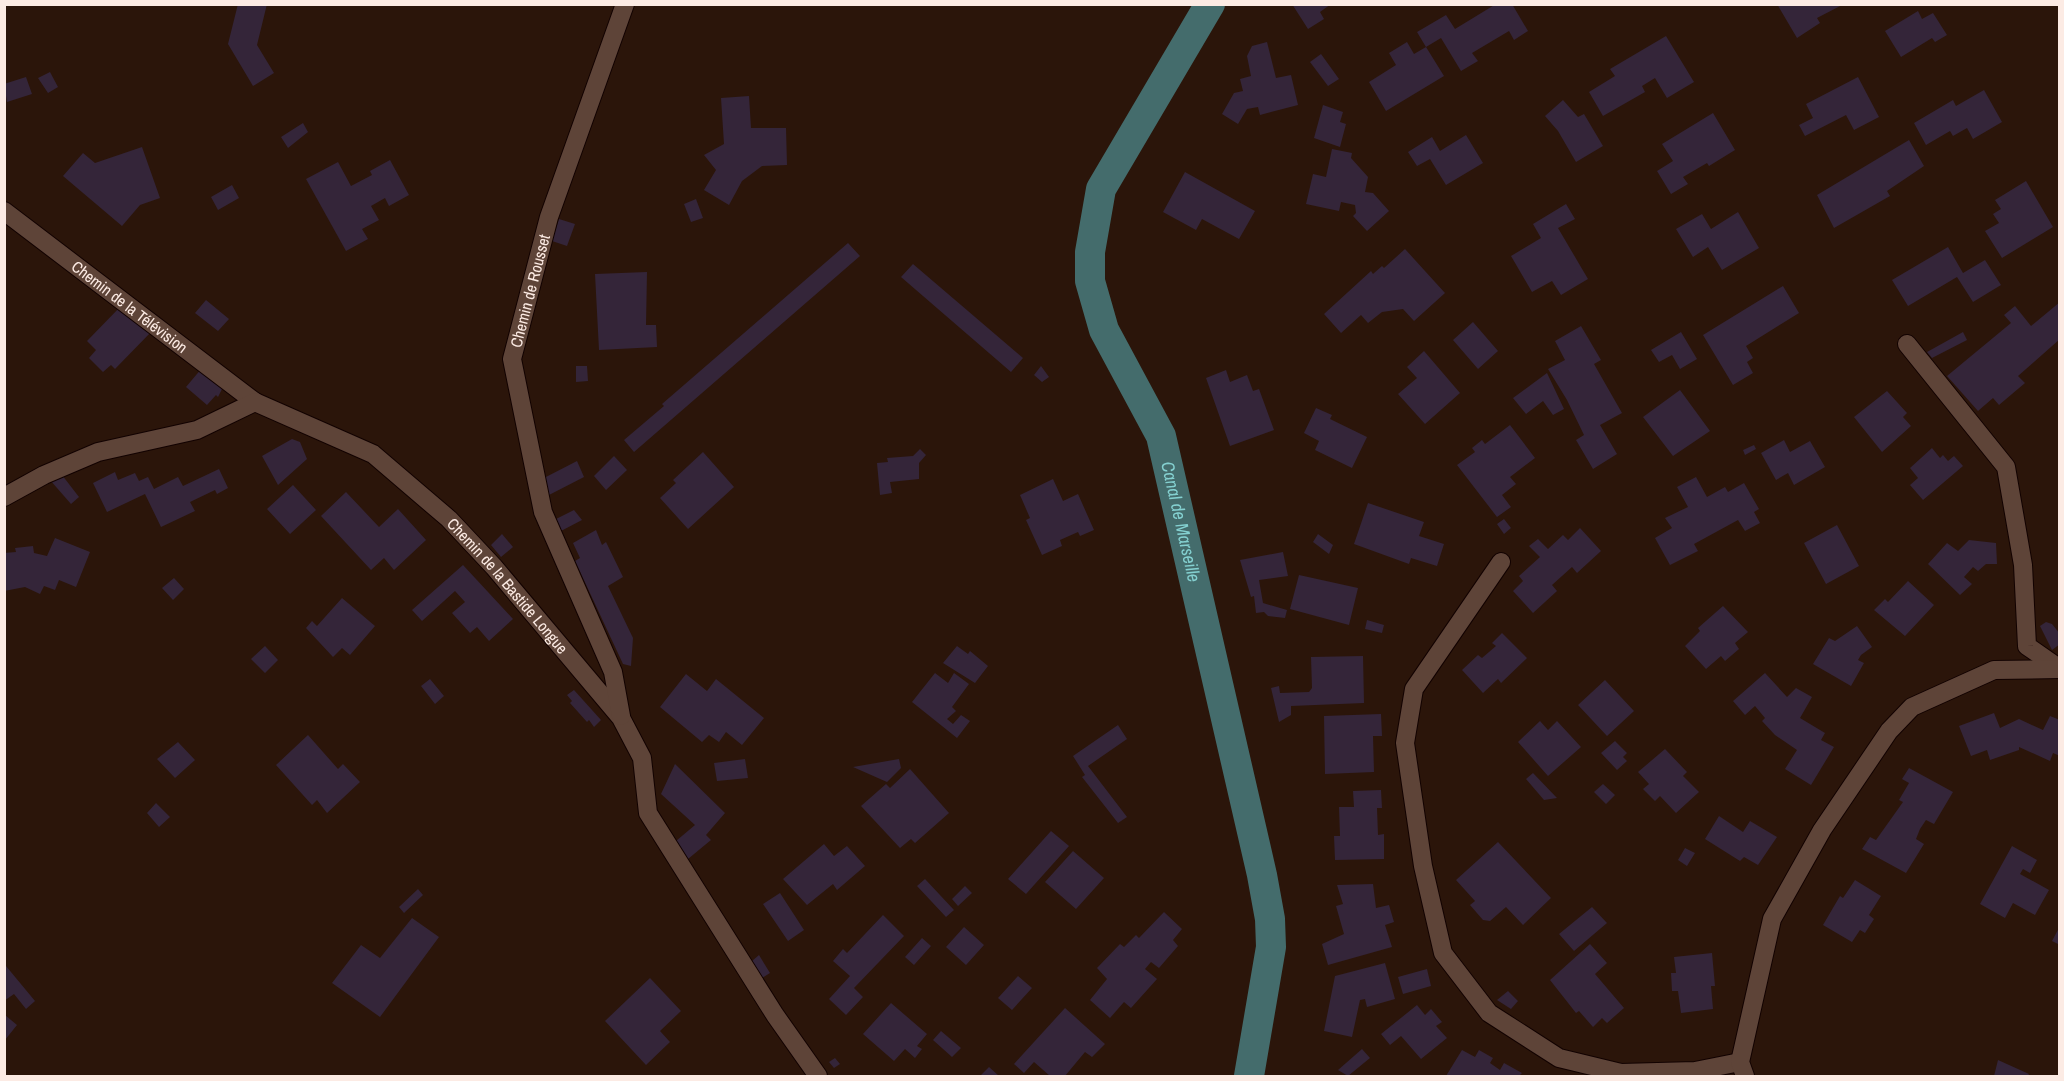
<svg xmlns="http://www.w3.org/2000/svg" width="2064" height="1081" font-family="'Archivo Narrow',sans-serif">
	<rect width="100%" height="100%" fill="#2b150a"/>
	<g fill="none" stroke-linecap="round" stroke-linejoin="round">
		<path stroke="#446c6c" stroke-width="30" id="s1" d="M1210,4L1101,189L1090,252V281L1104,330L1161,436L1262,875L1270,919L1271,947L1249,1076"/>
	</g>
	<path fill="#342539" d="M238,4H267L257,45L274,73L253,86L228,44Z
		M1292,4H1331L1320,12L1324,19L1308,29Z
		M1496,4H1512L1528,31L1514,40L1509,31L1472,53L1478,61L1461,71L1441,38L1426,47L1417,32L1446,15L1455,29Z
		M1777,4H1844L1817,18L1820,23L1797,38Z
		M1918,11L1922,19L1933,13L1947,35L1935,42L1932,38L1901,57L1885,31Z
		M1666,36L1694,82L1667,98L1655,78L1642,86L1645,92L1603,116L1589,92L1615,76L1610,69Z
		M1267,42L1276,78L1291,75L1298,105L1260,115L1258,107L1247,109L1238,124L1222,114L1234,93L1243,91L1240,79L1251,76L1247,56L1252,46Z
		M1407,42L1414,54L1426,47L1444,76L1386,111L1369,82L1396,65L1389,53Z
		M1321,54L1339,79L1328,86L1310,62Z
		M50,72L58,87L48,93L38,78Z
		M26,77L32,94L7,102L4,84Z
		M1858,77L1879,117L1854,130L1846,115L1805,136L1799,125L1813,118L1806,104Z
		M1984,90L2002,122L1973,139L1967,128L1953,136L1950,131L1926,145L1914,123L1953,100L1956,106Z
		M749,96L751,128H786L787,165L762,166L742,181L729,205L704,190L716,170L704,155L724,144L721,98Z
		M1563,100L1578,117L1584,114L1603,146L1576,162L1558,131L1545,116Z
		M1323,105L1343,112L1340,122L1346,124L1340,147L1314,138Z
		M1713,113L1735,150L1709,166L1707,163L1683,177L1688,184L1671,194L1657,171L1673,161L1662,144Z
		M303,123L308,132L288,148L281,137Z
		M1466,135L1483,163L1446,185L1430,159L1417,166L1408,152L1432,137L1440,151Z
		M1909,140L1924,166L1887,191L1890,196L1834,228L1817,195Z
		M142,147L160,198L140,205L122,226L63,176L83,153L95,163Z
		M1332,149L1352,153L1351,158L1368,177L1365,192L1373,193L1389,211L1367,231L1353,216L1356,213L1355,205L1341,202L1339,211L1306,204L1313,174L1326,177Z
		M390,160L409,195L389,206L385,198L371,206L379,220L362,229L368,239L346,251L306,179L338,162L351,186L372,175L370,171Z
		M1185,172L1255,211L1239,239L1202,219L1196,230L1163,212Z
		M2026,181L2053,227L2002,258L1985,231L1999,223L1993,214L2001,209L1995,200Z
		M232,185L239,198L218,210L211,197Z
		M696,199L703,218L691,222L684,204Z
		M1566,204L1575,219L1558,228L1588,279L1561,295L1552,281L1532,292L1511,256L1541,238L1533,224Z
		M1738,212L1759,248L1722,270L1708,247L1693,257L1676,229L1702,214L1711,229Z
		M559,219L575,224L567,246L552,241Z
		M848,243L860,256L634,452L624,440L664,406L662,404Z
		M1948,247L1963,273L1985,260L2001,285L1973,302L1957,277L1908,306L1892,280Z
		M1405,249L1445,293L1414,321L1403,309L1382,312L1368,323L1361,315L1341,333L1324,314L1371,271L1373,274L1382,266L1384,268Z
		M913,264L1023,358L1011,372L901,277Z
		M647,272L646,325H656L657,347L599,350L595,274Z
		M1783,286L1799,313L1746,346L1753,358L1747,362L1753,373L1733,385L1703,335Z
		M206,300L229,319L218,331L195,313Z
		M2060,302V339L2018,376L2025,383L1999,405L1993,398L1978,411L1947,376L2011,323L2004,315L2015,306L2031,326Z
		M121,306L153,330L115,369L111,365L103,372L89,358L96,350L87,341Z
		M1473,322L1498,351L1478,369L1453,340Z
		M1581,326L1601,360L1594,364L1622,413L1600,425L1617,454L1593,469L1576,440L1584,435L1567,400L1548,369L1565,360L1555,341Z
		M1681,332L1697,359L1680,369L1672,355L1659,362L1651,350Z
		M1963,332L1967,340L1932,358L1927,352Z
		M1424,351L1460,393L1425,424L1398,394L1417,378L1407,367Z
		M576,366H587L588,381L576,382Z
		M1041,366L1049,377L1042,382L1034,375Z
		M202,368L223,387L218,397L216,395L207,405L186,387Z
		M1226,370L1230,382L1247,375L1253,391L1259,389L1274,430L1230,446L1206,378Z
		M1547,373L1564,409L1553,415L1543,401L1526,414L1513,398Z
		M1680,390L1710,431L1673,456L1643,417Z
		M1887,391L1907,413L1903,417L1911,426L1882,452L1854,417Z
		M1316,408L1332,415L1330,419L1367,437L1352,468L1315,450L1319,441L1304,433Z
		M1510,425L1535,458L1510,477L1516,484L1502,495L1511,507L1497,517L1457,465L1475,452L1472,448L1482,440L1485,444Z
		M292,439L300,442L307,459L278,485L262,456Z
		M1784,440L1790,452L1810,441L1825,467L1794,485L1788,473L1776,480L1761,453Z
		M1754,445L1756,449L1745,455L1743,450Z
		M1932,448L1940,458L1943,455L1948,461L1954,456L1963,466L1923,500L1910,485L1918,478L1910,468Z
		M920,449L926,455L919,463V479L890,482L892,493L880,495L877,463L888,462L887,458L913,456Z
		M703,452L734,487L688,529L660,498L676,483L673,480Z
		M614,456L627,470L606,490L594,476Z
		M577,461L584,477L549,495L544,478Z
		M219,469L228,488L217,494L215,490L190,502L195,511L161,527L145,494L107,512L93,483L115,472L118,480L135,473L139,481L148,477L154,489L178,477L183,486Z
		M62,475L79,497L71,504L50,480Z
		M1696,477L1707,497L1725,487L1728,492L1744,483L1759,509L1754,512L1760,523L1745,531L1738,520L1694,544L1698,551L1670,565L1655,538L1672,528L1665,518L1688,507L1677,487Z
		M1053,479L1063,501L1078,494L1094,530L1080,536L1078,532L1060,540L1062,546L1042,555L1026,520L1030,518L1020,495Z
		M293,485L316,510L290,534L267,509Z
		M346,492L379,527L398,509L426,540L394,570L384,558L371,570L321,516Z
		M1368,503L1424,522L1419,536L1444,544L1437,566L1411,558L1409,564L1354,544Z
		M574,510L582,520L561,531L556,519Z
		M1504,519L1511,528L1504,534L1497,524Z
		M1837,525L1859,566L1826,584L1804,543Z
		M1580,528L1601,551L1577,573L1572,567L1552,585L1557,591L1533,613L1513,591L1523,581L1519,576L1540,557L1529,546L1538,539L1548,549L1563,535L1568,540Z
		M596,530L602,545L606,542L623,577L608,586L633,638L631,666L623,664L575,561L580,558L573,543Z
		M502,534L513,547L501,557L491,545Z
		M1318,534L1333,545L1329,554L1313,542Z
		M55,538L90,552L76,587L59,580L55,590L44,586L40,594L25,587L4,591V553L16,552L15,548L33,546L34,553L47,556Z
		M1969,540L1996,543L1997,564H1986L1978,571L1973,567L1964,577L1972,584L1960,595L1928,564L1947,543L1958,551Z
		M1283,552L1288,576L1259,580L1263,603L1287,610L1285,618L1268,616L1264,612L1256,613L1254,596L1251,597L1240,560Z
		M463,565L513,619L489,641L477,627L470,633L452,613L465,602L455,591L422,621L412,610Z
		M1299,575L1358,588L1349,625L1290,609Z
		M174,578L184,589L173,600L162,588Z
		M1908,581L1934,605L1905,636L1874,610L1885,599L1888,602Z
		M342,598L375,626L350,655L342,648L333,657L306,628L312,621L317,626Z
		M1723,606L1748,632L1735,643L1739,649L1725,661L1721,656L1706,669L1685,646L1700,631L1698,628Z
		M1367,620L1384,625L1382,633L1365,629Z
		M2046,622L2052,624L2060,634V644L2052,650L2040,626Z
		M1857,626L1872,647L1861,655L1858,660L1864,663L1851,686L1813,664L1829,638L1835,641Z
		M1502,633L1527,658L1501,683L1498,679L1483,693L1462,670L1478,655L1482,658L1496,646L1492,643Z
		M265,646L278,660L265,673L251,659Z
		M957,646L968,654L970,651L988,666L975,683L943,663Z
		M1363,656L1364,703L1291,706V715L1279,722L1271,688L1279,686L1280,693L1309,692L1312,688L1311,657Z
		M935,673L948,683L954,673L969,684L952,707L956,711L947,719L953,724L961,715L970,721L957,738L912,702Z
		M1765,673L1787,697L1796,688L1812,697L1800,718L1825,733L1821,740L1834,747L1811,785L1785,769L1797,750L1775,735L1762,721L1765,718L1755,706L1745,715L1733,701Z
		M686,674L707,691L716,679L764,718L742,745L726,732L719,742L709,735L702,742L660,707Z
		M430,679L444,696L435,704L421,686Z
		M1605,680L1634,711L1607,736L1578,705Z
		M574,690L601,720L594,727L589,720L587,722L570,703L572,701L567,695Z
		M1994,713L2000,728L2019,719L2043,730L2050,716L2060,720V756L2053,753L2050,761L2019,747V750L1990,760L1987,750L1971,756L1959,726Z
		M1381,714L1382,736H1373L1374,772L1325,774L1324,716Z
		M1540,721L1548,730L1557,721L1581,747L1548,776L1518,742Z
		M1118,725L1127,739L1088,766L1127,817L1118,823L1082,777L1085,775L1073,756Z
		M308,735L338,769L343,764L360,782L327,813L317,800L312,805L276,765Z
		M1615,741L1627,753L1623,757L1627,761L1617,770L1601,753Z
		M178,742L195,760L175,778L157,759Z
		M1665,749L1687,772L1683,776L1699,792L1676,813L1660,796L1655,801L1643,789L1649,784L1638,772Z
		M745,759L748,778L717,781L714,763Z
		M899,759L901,768L887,782L853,767Z
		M675,764L725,813L706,835L711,840L688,859L676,841L695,825L661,794Z
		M1909,768L1953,792L1934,824L1926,820L1920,829L1916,839L1924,844L1906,873L1862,849L1870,837L1876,840L1903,802L1899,800L1909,783L1902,779Z
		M910,769L949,813L915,843L911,839L900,848L861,806L886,784L890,788Z
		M1533,773L1557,798L1544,800L1526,779Z
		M1603,784L1615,795L1606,804L1594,792Z
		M1381,790L1382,808H1377L1378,835L1384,834V859L1335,860L1334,836H1340L1339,807H1354L1353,791Z
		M156,803L170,817L159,827L147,813Z
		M1719,816L1743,832L1750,821L1777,837L1758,865L1744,857L1740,861L1705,839Z
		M1051,831L1069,846L1026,894L1008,879Z
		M1498,842L1551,898L1523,925L1506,907L1490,921L1483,920L1470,905L1475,901L1456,880Z
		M824,844L834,856L847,846L865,866L837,890L833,884L807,905L783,879Z
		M2012,846L2037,860L2030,873L2023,869L2020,874L2049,890L2035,915L2013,903L2005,918L1980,904Z
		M1685,848L1695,853L1687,866L1678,860Z
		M1073,851L1104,878L1076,909L1045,882Z
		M925,879L954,910L946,917L917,886Z
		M1855,880L1881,896L1869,915L1874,919L1865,933L1860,930L1852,942L1823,925L1840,896L1843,898Z
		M1373,884L1376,908L1389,905L1394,922L1385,925L1392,947L1328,965L1322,944L1344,934L1336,906L1343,904L1337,885Z
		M965,886L972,893L958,906L952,899Z
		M418,889L423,895L404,913L399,907Z
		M780,893L804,930L788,941L763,904Z
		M1592,907L1607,923L1574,951L1559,934Z
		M1164,912L1182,929L1173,940L1178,946L1159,968L1151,962L1145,969L1157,979L1131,1008L1124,1002L1110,1018L1090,1000L1107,979L1097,968L1120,944L1124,947L1136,935L1139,938Z
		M883,915L904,936L854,988L863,997L846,1015L829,999L850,976L833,961L843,949L847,953Z
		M412,918L439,937L380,1017L332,983L361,945L380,958Z
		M2060,926V945L2052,941Z
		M964,927L984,945L966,965L946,947Z
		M922,938L931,946L914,965L905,957Z
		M1590,944L1607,963L1595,974L1624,1008L1607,1023L1602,1018L1593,1027L1579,1011L1576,1013L1550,980Z
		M1712,953L1715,986H1711L1713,1009L1681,1013L1678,991H1672L1671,973H1676L1674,957Z
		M759,955L770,973L762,978L752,961Z
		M1385,963L1395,999L1367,1007L1365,999L1360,1000L1352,1037L1324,1031L1335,976Z
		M6,966L35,1001L26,1009L14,994L4,1001Z
		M1427,969L1431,986L1403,994L1398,977Z
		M1018,976L1032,988L1012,1010L998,998Z
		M650,978L681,1011L660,1031L670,1042L646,1065L605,1021Z
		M1508,991L1518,1001L1511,1009L1497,1000Z
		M891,1003L927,1034L917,1046L922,1049L915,1058L905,1049L894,1061L863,1034Z
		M1417,1005L1425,1015L1431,1009L1442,1022L1436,1026L1447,1038L1421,1059L1401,1036L1390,1045L1381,1034Z
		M1065,1008L1105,1044L1092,1057L1085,1052L1065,1076H1050L1034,1062L1024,1073L1014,1064Z
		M5,1015L17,1025L5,1040Z
		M941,1031L961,1048L952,1057L933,1040Z
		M1362,1049L1370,1058L1348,1076L1338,1070Z
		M1462,1050L1475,1057L1479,1050L1493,1058L1490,1063L1500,1070L1504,1063L1522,1073L1519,1076H1446Z
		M835,1058L840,1064L834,1068L829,1062Z
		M1998,1060L2029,1074L2028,1076H1994Z
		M989,1067L999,1076H980Z"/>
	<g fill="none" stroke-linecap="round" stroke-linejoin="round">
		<g stroke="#120200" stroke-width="20">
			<g id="minor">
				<path id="s2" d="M4,211L255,402"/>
				<path d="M1907,344L2006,467L2023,565L2027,646L2060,669"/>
				<path id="s3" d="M4,497L44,475L98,452L197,430L255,402L373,454L449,519L494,567L621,718L642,758L648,813L775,1015L818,1076"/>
				<path d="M1501,562L1414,689L1405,743L1423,866L1443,953L1489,1013L1559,1058L1621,1073L1695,1071L1740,1062"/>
				<path id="s4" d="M621,716L613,672L543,512L512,359L549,217L625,4"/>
				<path d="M1745,1076L1740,1062L1772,919L1822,830L1889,731L1912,707L1994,670L2059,669"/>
			</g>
		</g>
		<use href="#minor" stroke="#5e4438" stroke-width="18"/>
	</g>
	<g text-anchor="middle" stroke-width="5" stroke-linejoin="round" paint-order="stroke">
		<g font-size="16" fill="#fcebe4" stroke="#0d0402">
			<text dy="6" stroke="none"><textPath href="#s4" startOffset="446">Chemin de Rousset</textPath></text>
			<text dy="6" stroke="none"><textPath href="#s2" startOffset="158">Chemin de la Télévision</textPath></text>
			<text dy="6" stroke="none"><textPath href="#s3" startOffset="588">Chemin de la Bastide Longue</textPath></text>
		</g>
		<g font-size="18" font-style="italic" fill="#84d0d0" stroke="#0d0402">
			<text dy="6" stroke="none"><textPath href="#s1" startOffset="567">Canal de Marseille</textPath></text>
		</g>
	</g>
	<rect width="2064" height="1081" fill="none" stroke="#fcebe4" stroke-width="12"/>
</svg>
